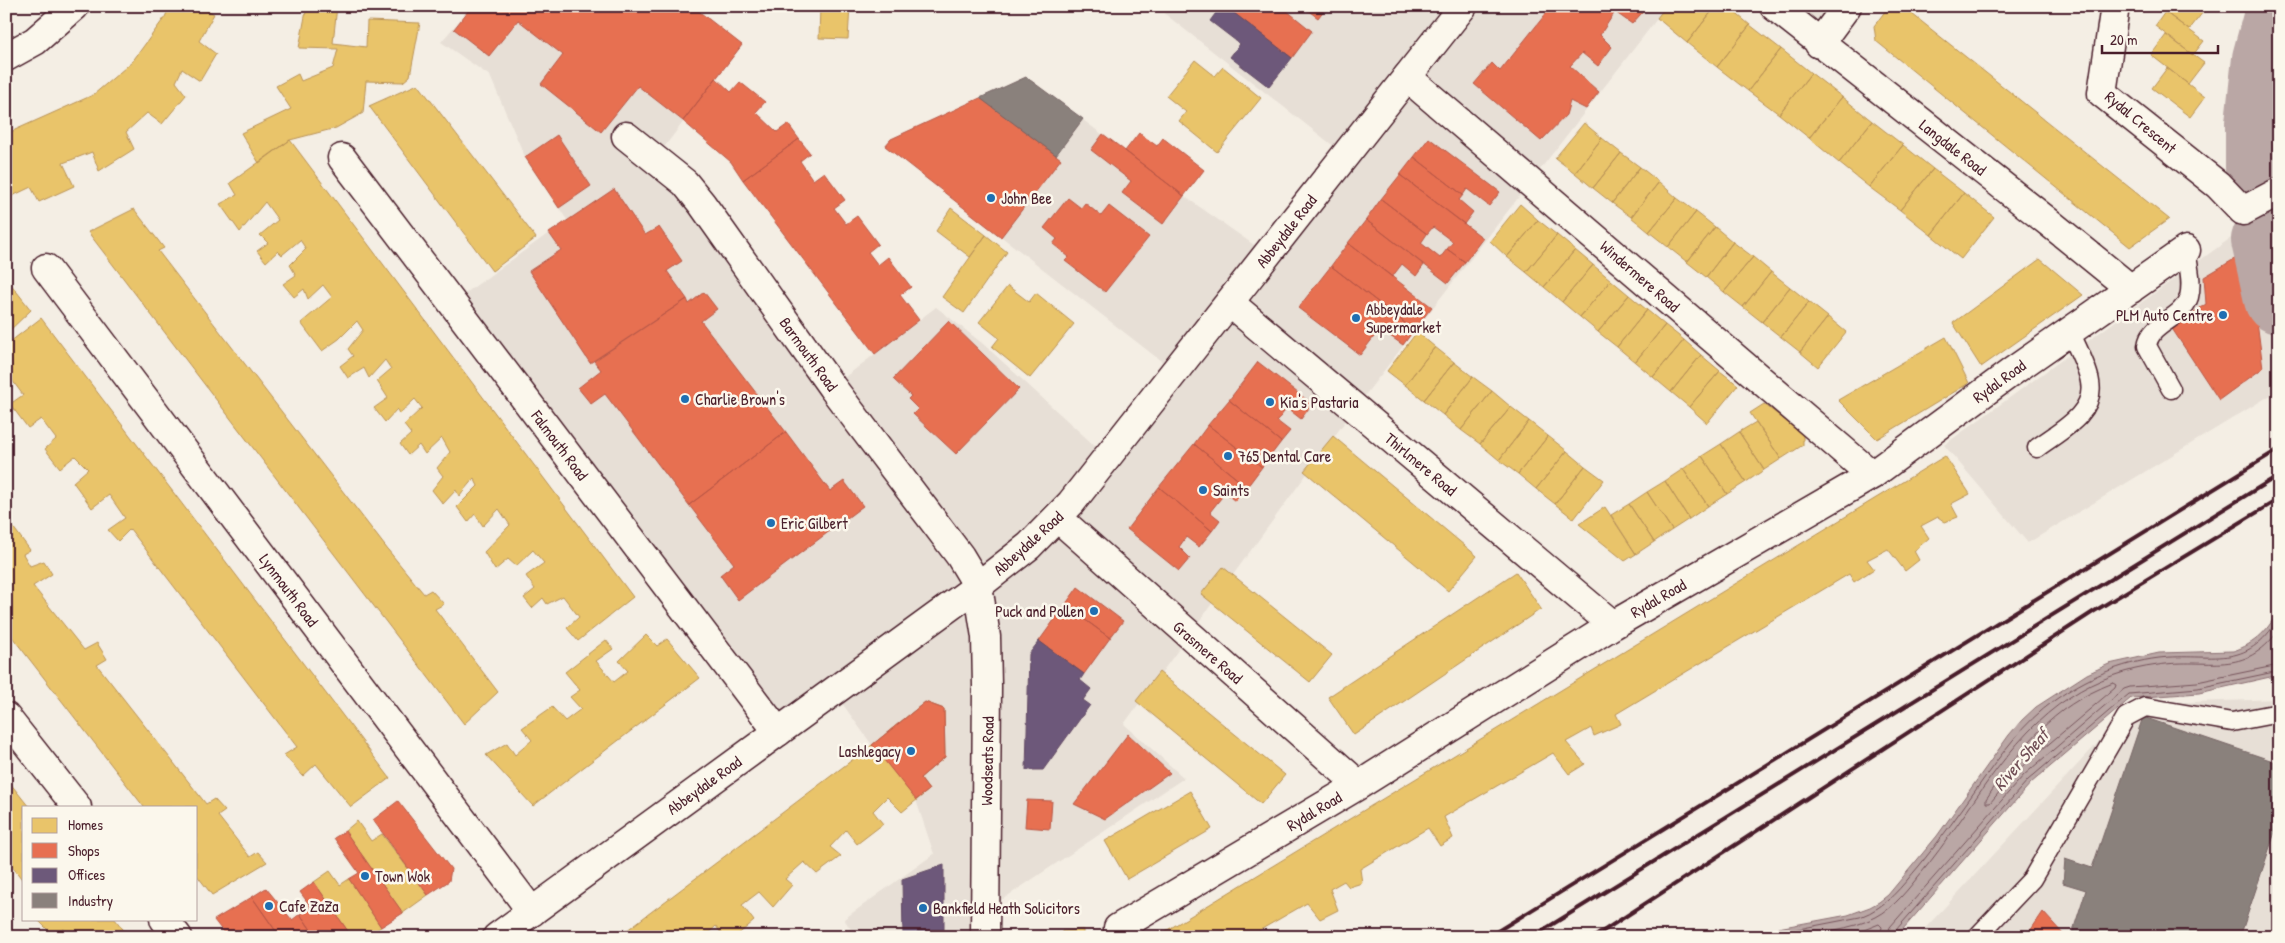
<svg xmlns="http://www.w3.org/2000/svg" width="2285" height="943" font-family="'Patrick Hand',sans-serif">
	<rect width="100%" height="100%" fill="#f4eee4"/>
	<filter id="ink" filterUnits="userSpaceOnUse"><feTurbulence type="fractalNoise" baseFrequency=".02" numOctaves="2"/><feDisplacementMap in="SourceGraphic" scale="10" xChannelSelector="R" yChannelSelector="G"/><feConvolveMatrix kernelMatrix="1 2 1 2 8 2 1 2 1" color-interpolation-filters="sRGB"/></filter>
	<g filter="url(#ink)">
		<path fill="#e7dfd6" d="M472,6H692L742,45L655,159L832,387L936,307L982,343L1106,456L1174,371L885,146L891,139L1026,77L1184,196L1267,254L1345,155L1165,14L1171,6H1667L1355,408L1124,724L1184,778L985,911V937H856L844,919L934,854L916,800L872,745L834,692L778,732L452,303L567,220L525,157L490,76L441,42Z
			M1774,6H1847L1819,44Z
			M2235,235L2255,251L2279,371V390L2028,543L1944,445Z
			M2279,699V910L2270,937H1917L2134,704Z"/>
		<path fill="#baa7a5" stroke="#8d7174" d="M2279,606V675L2199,693L2131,698L2031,783L1896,937H1730L1848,915L1870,907L1879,902L1888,895L1937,836L2009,735L2022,720L2036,707L2087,674L2109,664L2159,653L2233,651C2254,645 2272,628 2279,606Z"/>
		<path fill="#e9c46a" stroke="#b99257" d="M170,6H201L214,14L199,41L216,54L200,81L182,69L176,82L186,95L162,124L147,113L126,132L134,149L99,171L92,152L63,163L74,186L39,202L31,187L6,199V134L93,95L132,62L165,17Z
			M307,6H337L333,43L366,47L367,21L420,23L410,76L403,82L366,81L363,113L336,128L290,140L259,163L241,133L291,109L276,86L298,74L301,81L333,68L338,49L299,48Z
			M820,6H850L848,39L819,38Z
			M1666,6H1716L1687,43L1657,18Z
			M1716,6H1727L1750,25L1717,67L1687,43Z
			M1889,6H1902L2169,219L2130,247L1876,41L1874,26Z
			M2157,6H2196L2203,12L2189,30Z
			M2165,12L2204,41L2193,55L2155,26Z
			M1750,25L1781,49L1748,91L1717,67Z
			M2166,35L2204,63L2188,84L2151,55Z
			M1781,49L1811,73L1779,114L1748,91Z
			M1195,60L1215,76L1223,67L1261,98L1217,152L1179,121L1186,112L1166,96Z
			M2167,68L2205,97L2190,117L2152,88Z
			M1811,73L1842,97L1809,138L1779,114Z
			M418,84L536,238L492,271L369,106Z
			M1842,97L1872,121L1839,163L1809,138Z
			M1872,121L1903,145L1869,187L1839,163Z
			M1584,123L1602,138L1575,173L1555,158Z
			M1602,138L1621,153L1593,188L1575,173Z
			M290,140L633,597L578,641L567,628L579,617L563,596L547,604L543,598L532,608L524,598L535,589L526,576L544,563L533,550L516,566L508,559L495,570L484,552L510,525L499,509L483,526L475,514L468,522L457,507L478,486L474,478L459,496L456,490L443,504L432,490L443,476L437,468L450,452L442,438L425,454L419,445L408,455L400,444L411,434L404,425L422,408L415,399L399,414L397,409L385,422L374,408L388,398L377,381L391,369L385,360L369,378L364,368L348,378L340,366L353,356L348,349L363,330L357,321L339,339L322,351L301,323L332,297L323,285L308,299L304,289L294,297L283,284L296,275L290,265L306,249L300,240L282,255L278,251L266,262L257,251L268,243L260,235L278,220L265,202L240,232L220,204L237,195L230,183Z
			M1903,145L1933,169L1900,210L1869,187Z
			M1621,153L1640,167L1612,203L1593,188Z
			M1640,167L1659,182L1631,217L1612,203Z
			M1933,169L1964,193L1931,235L1900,210Z
			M1659,182L1677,198L1649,232L1631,217Z
			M1964,193L1994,217L1961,259L1931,235Z
			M1677,198L1696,212L1668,247L1649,232Z
			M1520,204L1538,220L1507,257L1490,241Z
			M951,208L986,235L970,257L936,231Z
			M134,209L164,248L158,251L388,550L424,594L431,590L444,604L435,609L498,692L464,724L88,232Z
			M1696,212L1715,227L1687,262L1668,247Z
			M1538,220L1557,235L1526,272L1507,257Z
			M1715,227L1733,242L1706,277L1687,262Z
			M986,235L1007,252L964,313L942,297Z
			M1557,235L1575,250L1544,287L1526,272Z
			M1733,242L1753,257L1724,292L1706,277Z
			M1575,250L1593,265L1562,302L1544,287Z
			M1753,257L1771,272L1743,307L1724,292Z
			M2040,259L2083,295L1981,367L1953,323Z
			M1593,265L1611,280L1580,317L1562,302Z
			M1771,272L1790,287L1762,322L1743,307Z
			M6,278L31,310L6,334Z
			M1611,280L1629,295L1598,332L1580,317Z
			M1008,286L1029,302L1036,293L1074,324L1030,378L992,347L999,338L979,322Z
			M1790,287L1809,302L1781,337L1762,322Z
			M1629,295L1647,310L1617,347L1598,332Z
			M1809,302L1828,317L1800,352L1781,337Z
			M1647,310L1665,325L1635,362L1617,347Z
			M1828,317L1846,332L1818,367L1800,352Z
			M41,318L390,778L351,807L316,764L303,776L284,755L297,747L130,529L118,541L108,530L125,518L109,495L92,508L73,482L88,469L75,456L60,468L45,449L56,439L41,419L28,428L10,404L23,395L9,376L6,377V345Z
			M1665,325L1684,340L1653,377L1635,362Z
			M1417,332L1435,347L1405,385L1387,371Z
			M1946,337L1969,383L1877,439L1838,400Z
			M1684,340L1701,355L1671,392L1653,377Z
			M1435,347L1454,362L1424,400L1405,385Z
			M1701,355L1720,371L1689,407L1671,392Z
			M1454,362L1473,377L1443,415L1424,400Z
			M1720,371L1738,385L1707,423L1689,407Z
			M1473,377L1492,391L1461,430L1443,415Z
			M1492,391L1511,407L1480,444L1461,430Z
			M1764,404L1803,434V445L1781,459L1750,413Z
			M1511,407L1529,421L1499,460L1480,444Z
			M1529,421L1548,436L1518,474L1499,460Z
			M1756,422L1781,459L1764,470L1739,432Z
			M1739,432L1764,470L1746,482L1721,444Z
			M1333,436L1477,556L1448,591L1304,471Z
			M1548,436L1567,451L1536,489L1518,474Z
			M1721,444L1746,482L1727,494L1702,456Z
			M1567,451L1585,466L1555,504L1536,489Z
			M1702,456L1727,494L1708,506L1683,469Z
			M1945,456L1970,494L1951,504L1958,517L1945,522L1938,517L1921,526L1929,538L1914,551L1919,560L1905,571L1888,549L1867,560L1874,569L1854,582L1849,574L1616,714L1621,724L1594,736L1591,728L1566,742L1585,764L1569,774L1553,753L1444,817L1453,838L1440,846L1428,828L1360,869L1362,883L1349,887L1344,881L1330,889L1338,910L1320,919L1307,903L1248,937H1156Z
			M1585,466L1604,480L1574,519L1555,504Z
			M1683,469L1708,506L1689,519L1665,481Z
			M1665,481L1689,519L1672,530L1647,492Z
			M1647,492L1672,530L1654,542L1629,504Z
			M1629,504L1654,542L1636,554L1611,515Z
			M1605,507L1636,554L1625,561L1579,524Z
			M13,527L30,550L23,554L30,566L44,561L52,574L33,586L84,650L97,643L107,659L97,665L206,804L214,799L225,811L218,816L250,857L258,852L267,862L212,895L196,874V807H144L6,629V529Z
			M1223,567L1332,655L1310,682L1201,594Z
			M1516,572L1541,609L1354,735L1328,697Z
			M646,635L657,646L667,639L700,678L533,806L486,755L507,743L515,755L532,740L522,728L552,707L565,721L581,709L570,697L580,690L565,672L606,640L613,649L596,661L614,682L628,671L619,661Z
			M1159,672L1285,775L1261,804L1136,701Z
			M925,702L944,709L945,757L920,778L929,790L902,812L887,797L873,811L883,824L857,844L846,830L830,847L841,856L817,874L804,862L785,879L792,885L773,907L759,892L742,905L754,921L735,937H724L716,926L704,937H618L872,745Z
			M6,778L29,807H24V882L6,858Z
			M1190,791L1212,829L1127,879L1105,841Z
			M357,821L371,841L382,834L428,895L403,913L345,831Z
			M330,871L340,885L349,879L381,927L365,937H352L314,882Z
			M37,919H115L129,937H69L64,929L53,935Z
			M1083,930V937H1063L1062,931Z"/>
		<path fill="#e76f51" stroke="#b85746" d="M472,6H692L742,45L683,121L638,86L601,132L541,84L563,55L518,20L489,56L454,29Z
			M1225,6H1259L1266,11L1270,6H1281L1312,31L1292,58Z
			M1302,6H1327L1318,18Z
			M1552,6H1648L1632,24L1615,12L1600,35L1612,47L1598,66L1582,53L1570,66L1599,92L1586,109L1570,101L1566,115L1541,141L1474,84L1492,63L1500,71Z
			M716,78L731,92L740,82L765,102L756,112L777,132L788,124L799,139L743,180L731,162L683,121Z
			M980,98L1061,159L1001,237L885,146L891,139Z
			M1139,133L1157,146L1163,138L1204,170L1184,196L1125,151Z
			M1103,134L1184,196L1163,224L1122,193L1131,181L1091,150Z
			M557,135L591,186L559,208L525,157Z
			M1429,138L1500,192L1489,206L1467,189L1463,195L1414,157Z
			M799,139L810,153L800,161L813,180L824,172L845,200L834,208L846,224L857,216L878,244L868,252L878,265L888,257L911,287L900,295L919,320L875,354L743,180Z
			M1414,157L1463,195L1459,200L1473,212L1464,224L1400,175Z
			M1400,175L1483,238L1465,262L1447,249L1453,242L1433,227L1427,234L1381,199Z
			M614,189L645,235L659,227L682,261L667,271L687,299L590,363L529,271L561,250L549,233Z
			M1068,198L1081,208L1085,203L1101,216L1109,206L1149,237L1105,292L1065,261L1069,257L1053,244L1057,239L1044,228Z
			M1381,199L1427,234L1421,243L1440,258L1447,249L1465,262L1448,283L1366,220Z
			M1366,220L1424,265L1416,276L1402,264L1392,277L1348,243Z
			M1348,243L1432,307L1414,330L1331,266Z
			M2248,251L2263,368L2219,400L2171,327L2206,304L2204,277Z
			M1331,266L1414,330L1403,345L1380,329L1360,355L1298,308Z
			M704,292L717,309L701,321L786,432L689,505L605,394L591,404L578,388L601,370L594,361L687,299L689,304Z
			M949,321L1019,389L956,454L913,414L918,409L908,399L911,396L893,379Z
			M1258,362L1312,404L1301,419L1287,408L1277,421L1290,431L1281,442L1229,400Z
			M1229,400L1281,442L1262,467L1208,425Z
			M1208,425L1262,467L1247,487L1194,444Z
			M786,432L830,491L844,481L863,506L738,600L720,575L734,564L689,505Z
			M1194,444L1247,487L1235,501L1225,493L1210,512L1220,520L1212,531L1159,487Z
			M1159,487L1212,531L1199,547L1186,537L1179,547L1190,558L1179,571L1127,529Z
			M1078,587L1123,621L1110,638L1065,605Z
			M1065,605L1110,638L1084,674L1039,641Z
			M925,702L944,709L945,757L920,778L929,790L916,800L872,745Z
			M1128,734L1170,773L1105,819L1074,804Z
			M1027,800L1052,801L1050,829L1025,827Z
			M398,801L451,869L449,881L428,895L373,820Z
			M345,831L403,913L381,927L349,879L359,873L334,838Z
			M314,882L352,937H316L300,914L311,907L300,892Z
			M266,888L292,920L300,914L316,937H280L252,897Z
			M252,897L280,937H227L214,920Z
			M2043,912L2063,934L2061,937H2026Z"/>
		<path fill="#6d597a" stroke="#624862" d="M1221,6H1225L1292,58L1269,87L1230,57L1240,44L1210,21Z
			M1039,641L1084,674L1080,680L1091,689L1083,700L1090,705L1043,770H1026L1029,654Z
			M944,865V937H903L902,879Z"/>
		<path fill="#8a817c" stroke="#776464" d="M1026,77L1083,119L1056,155L980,98Z
			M2143,717L2279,763V806L2277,812L2279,813V820L2240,937H2071L2086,890L2063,883L2065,859L2092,868Z"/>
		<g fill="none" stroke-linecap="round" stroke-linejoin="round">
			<path stroke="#77555c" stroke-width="1" d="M2113,683L2116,685L2115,688L2018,770L1990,803H1986V799C2024,746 2049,708 2113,683Z
				M1757,937L1860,917C1887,907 1901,887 1919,866C1941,839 1960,812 1980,784C2003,752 2023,723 2055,700C2086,678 2120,663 2159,658C2213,652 2245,673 2279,618
				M1791,937C1819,932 1851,930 1876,917C1895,907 1908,889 1922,872C1970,814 2007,737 2070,697C2097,679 2127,669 2158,665C2210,657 2243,679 2279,630
				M1832,937L1864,930L1879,924L1882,927L1880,937
				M1887,937L1890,927L2024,775L2124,689L2130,687L2197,682L2279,665
				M1894,937L1895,931L2028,780L2129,694L2198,688L2279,671"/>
			<path stroke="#baa7a5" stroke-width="70" d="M2260,170V123L2267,59L2279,14
				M2266,240L2279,299"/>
			<g stroke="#4a1f2b" stroke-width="21">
				<path id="service" d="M2171,389L2147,346C2150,322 2182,320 2189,297C2193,282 2188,265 2186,250
					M2037,448C2058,432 2096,414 2090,382C2088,367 2076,346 2070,331
					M1977,937L2032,879L2126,717L2145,707L2232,722L2279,713"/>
			</g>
			<g stroke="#4a1f2b" stroke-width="31">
				<path id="minor" d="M1774,6L2051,224L2131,289
					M2115,6L2102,93L2218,185L2243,211L2279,192
					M1819,44L1847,6
					M6,57L35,41L75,6
					M1407,77L1872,475
					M626,136L685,183L702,204L832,387L960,556L978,586
					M342,158L778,732
					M46,268L532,912
					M1230,303L1613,625
					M1058,518L1359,785
					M6,717L77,807
					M164,919L178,937
					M1118,928L1359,785L1613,625L1872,475L2013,371L2186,250"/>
			</g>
			<g stroke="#4a1f2b" stroke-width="31">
				<path id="tertiary" d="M978,586L986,637L987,686L985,937"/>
			</g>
			<g stroke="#4a1f2b" stroke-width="31">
				<path id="primary" d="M497,937L978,586L1029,546L1071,503L1463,6"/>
			</g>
			<use href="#service" stroke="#fbf7ec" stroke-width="18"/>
			<use href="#minor" stroke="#fbf7ec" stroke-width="28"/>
			<use href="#tertiary" stroke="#fbf7ec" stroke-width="28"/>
			<use href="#primary" stroke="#fbf7ec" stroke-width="28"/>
			<path stroke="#4a1f2b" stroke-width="4" d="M1488,937L2279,449
				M1532,937L2279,475
				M1594,937L2093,612L2279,499"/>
		</g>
	</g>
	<g fill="#1f6fb2" stroke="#fbf7ec" stroke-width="2">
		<circle cx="991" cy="198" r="5"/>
		<circle cx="2223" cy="315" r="5"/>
		<circle cx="1356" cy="318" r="5"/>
		<circle cx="685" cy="399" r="5"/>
		<circle cx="1270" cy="402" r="5"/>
		<circle cx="1228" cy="456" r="5"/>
		<circle cx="1203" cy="490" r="5"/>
		<circle cx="771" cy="523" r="5"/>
		<circle cx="1094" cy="611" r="5"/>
		<circle cx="911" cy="751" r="5"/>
		<circle cx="365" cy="876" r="5"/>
		<circle cx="269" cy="906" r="5"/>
		<circle cx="923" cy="908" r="5"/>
	</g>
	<g text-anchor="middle" stroke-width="5" stroke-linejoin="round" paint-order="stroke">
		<g font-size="16" fill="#4a1f2b" stroke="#fbf7ec">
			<text transform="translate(2141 122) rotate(40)" y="6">Rydal Crescent</text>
			<text transform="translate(1953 147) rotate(38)" y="6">Langdale Road</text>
			<text transform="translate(1286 231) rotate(-52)" y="6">Abbeydale Road</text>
			<text transform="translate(1640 276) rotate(41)" y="6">Windermere Road</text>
			<text transform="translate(809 354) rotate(54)" y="6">Barmouth Road</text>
			<text transform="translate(1999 381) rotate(-36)" y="6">Rydal Road</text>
			<text transform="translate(560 445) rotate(53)" y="6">Falmouth Road</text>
			<text transform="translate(1421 464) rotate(40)" y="6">Thirlmere Road</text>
			<text transform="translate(1028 543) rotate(-42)" y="6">Abbeydale Road</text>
			<text transform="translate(289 590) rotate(53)" y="6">Lynmouth Road</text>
			<text transform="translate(1658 598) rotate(-30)" y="6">Rydal Road</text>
			<text transform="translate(1208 652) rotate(41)" y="6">Grasmere Road</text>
			<text transform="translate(987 761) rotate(-89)" y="6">Woodseats Road</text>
			<text transform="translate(704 785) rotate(-36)" y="6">Abbeydale Road</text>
			<text transform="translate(1314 811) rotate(-31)" y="6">Rydal Road</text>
		</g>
		<g font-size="16" fill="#4a1f2b" stroke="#fbf7ec" text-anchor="start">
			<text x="1001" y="204">John Bee</text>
			<text x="1366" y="315">Abbeydale<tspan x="1366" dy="18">Supermarket</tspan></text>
			<text x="2213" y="321" text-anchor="end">PLM Auto Centre</text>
			<text x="695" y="405">Charlie Brown's</text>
			<text x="1280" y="408">Kia's Pastaria</text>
			<text x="1238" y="462">765 Dental Care</text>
			<text x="1213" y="496">Saints</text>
			<text x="781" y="529">Eric Gilbert</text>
			<text x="1084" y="617" text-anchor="end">Puck and Pollen</text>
			<text x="901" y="757" text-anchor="end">Lashlegacy</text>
			<text x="375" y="882">Town Wok</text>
			<text x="279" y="912">Cafe ZaZa</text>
			<text x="933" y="914">Bankfield Heath Solicitors</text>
		</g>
		<g font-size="18" font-style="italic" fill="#714f56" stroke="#fbf7ec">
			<text transform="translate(2021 760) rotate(-49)" y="6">River Sheaf</text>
		</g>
	</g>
	<rect width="2285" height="943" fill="none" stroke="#fbf7ec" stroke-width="25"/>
	<rect x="12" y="12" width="2260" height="918" fill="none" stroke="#4a1f2b" stroke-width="2" filter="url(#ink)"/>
	<rect x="22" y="806" width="175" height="115" fill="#fbf7ec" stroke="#b4a19f"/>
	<rect x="32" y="818" width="25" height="15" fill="#e9c46a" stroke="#b4a19f"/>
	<text x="68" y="830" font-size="15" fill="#4a1f2b">Homes</text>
	<rect x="32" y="843" width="25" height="15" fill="#e76f51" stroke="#b4a19f"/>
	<text x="68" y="856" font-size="15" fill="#4a1f2b">Shops</text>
	<rect x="32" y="868" width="25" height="15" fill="#6d597a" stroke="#b4a19f"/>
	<text x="68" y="880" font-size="15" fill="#4a1f2b">Offices</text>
	<rect x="32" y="893" width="25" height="15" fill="#8a817c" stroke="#b4a19f"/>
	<text x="68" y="906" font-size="15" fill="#4a1f2b">Industry</text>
	<path d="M2102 45v8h116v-8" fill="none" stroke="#4a1f2b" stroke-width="2.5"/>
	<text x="2110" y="45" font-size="15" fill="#4a1f2b" stroke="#fbf7ec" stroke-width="4" paint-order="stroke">20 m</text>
</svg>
